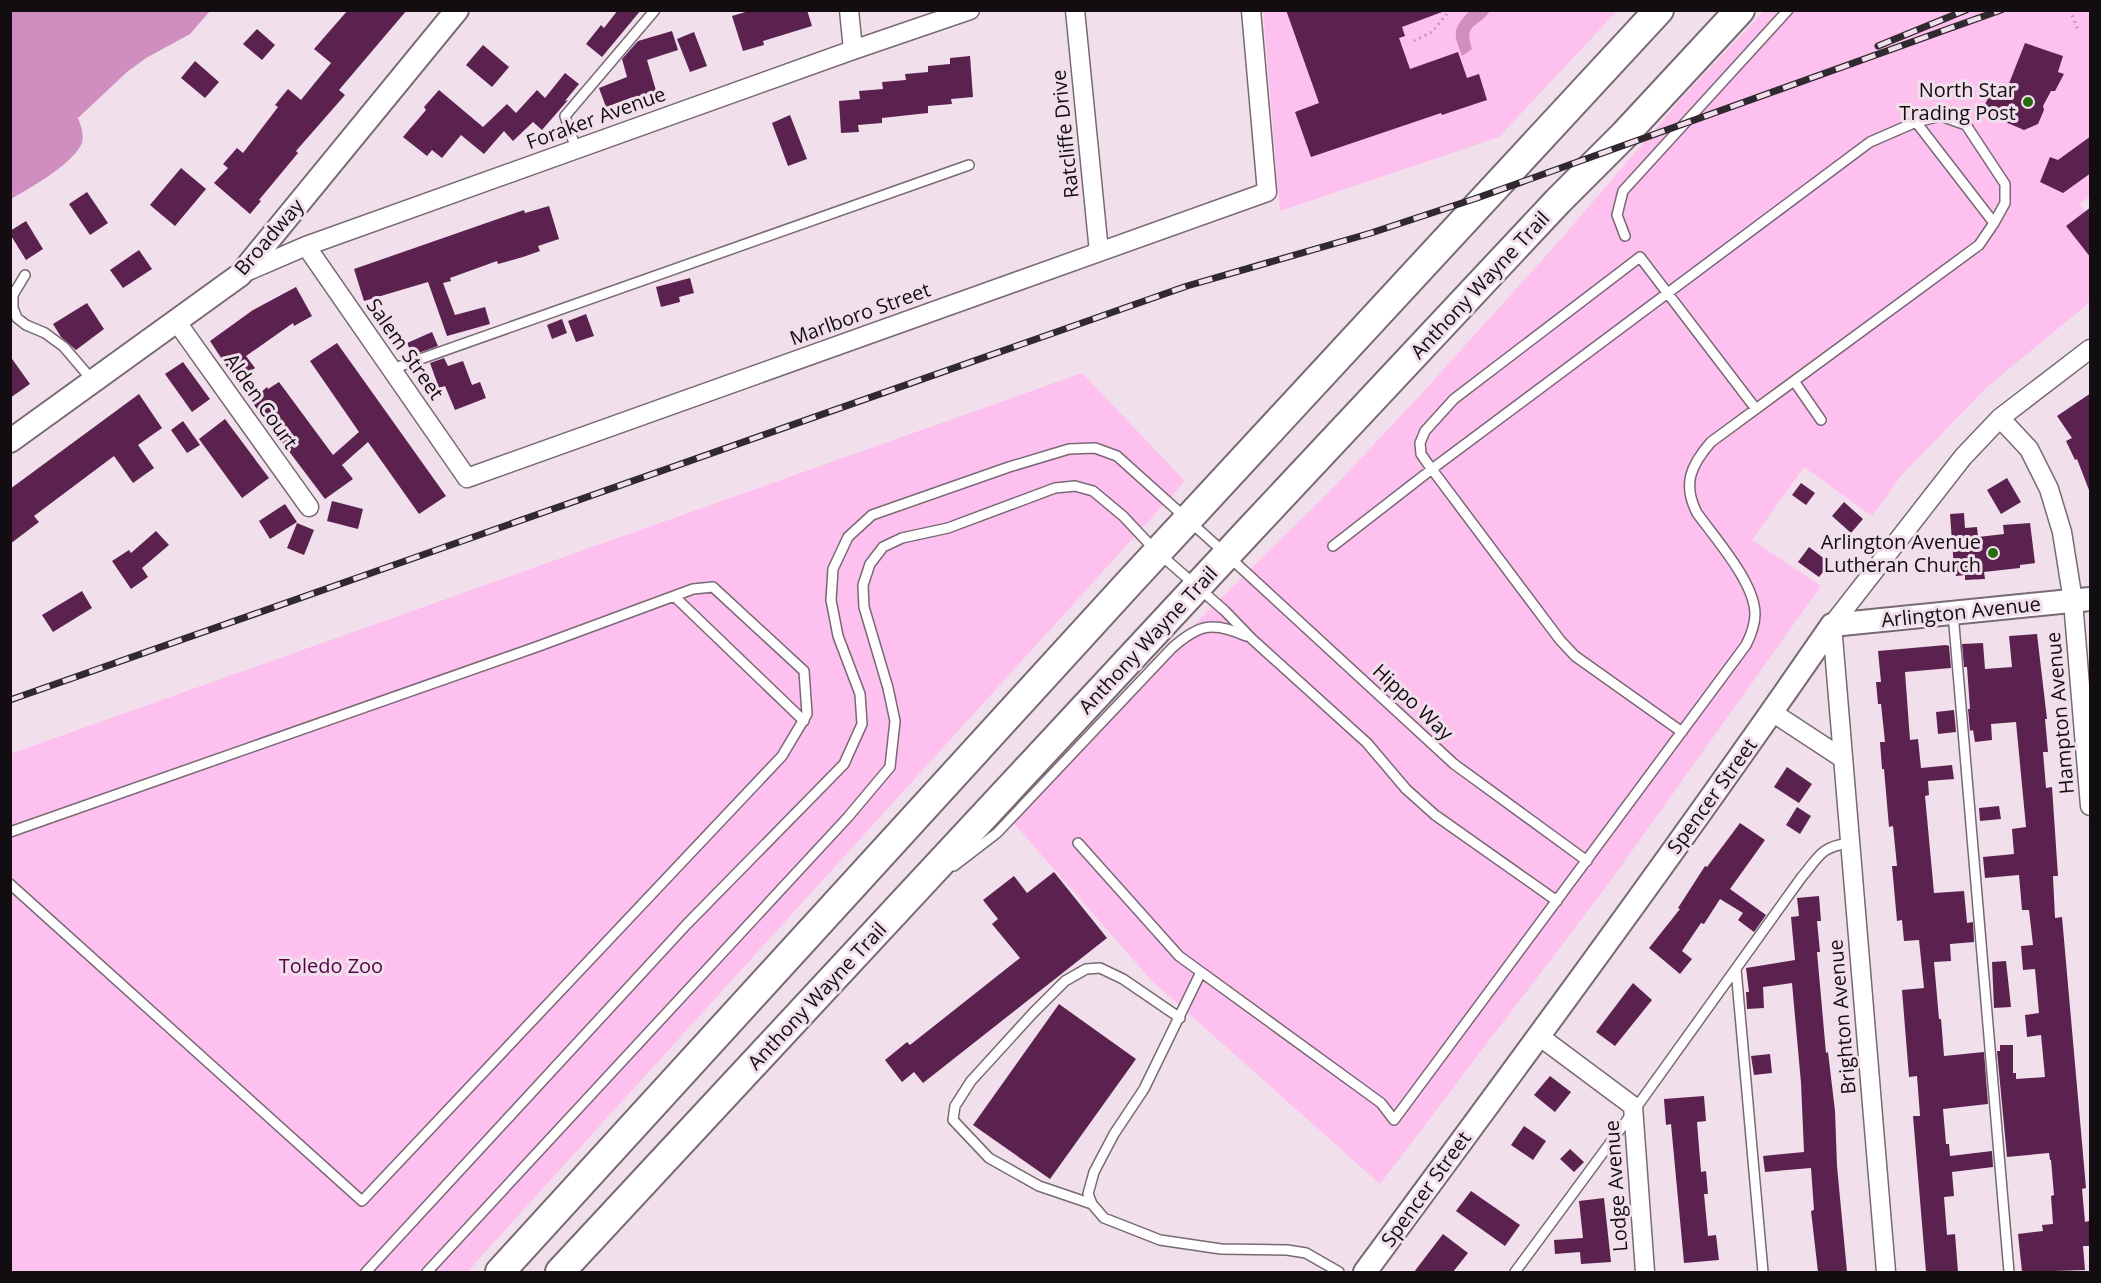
<svg xmlns="http://www.w3.org/2000/svg" width="2101" height="1283" font-family="'Open Sans',sans-serif">
	<rect width="100%" height="100%" fill="#f1dfec"/>
	<path fill="#fec0ee" d="M1263,11H1617L1499,137L1280,211Z
		M1764,11H2090V196L2080,204L2090,219V302L1986,388L1900,477L1872,516L1804,467L1752,540L1821,586L1609,883L1380,1184L1152,981L1004,812L1335,486L1423,392L1554,247L1682,98Z
		M1082,373L1185,481L467,1272H11L10,754Z"/>
	<path fill="#cf8dc0" d="M11,10H210V11L190,34L146,58L127,72L78,118C81,126 85,136 81,145C71,165 30,188 11,199Z
		M1470,10L1490,11C1479,28 1463,22 1472,49L1462,56C1453,33 1452,30 1470,10Z"/>
	<path fill="#5b2250" d="M348,10H407L339,90L345,95L296,151L298,153L259,200L261,201L250,214L214,183L228,168L223,164L237,148L243,153L278,107L275,105L288,89L301,100L331,63L314,49Z
		M618,10H641L602,57L586,44L601,25L604,28Z
		M752,10H807L812,26L763,41L764,45L743,51L732,16Z
		M1286,10H1442V12L1402,27L1405,36L1399,38L1410,69L1458,52L1467,78L1479,74L1487,100L1442,115L1441,113L1311,157L1295,112L1319,103Z
		M257,29L275,45L262,60L243,44Z
		M672,31L678,50L647,60L657,94L634,101L633,97L606,107L599,88L627,77L622,59L638,41Z
		M694,32L707,66L690,72L677,39Z
		M2025,43L2063,56L2058,72L2064,74L2055,91H2051L2043,106L2044,110L2038,124L2024,130L1982,112L1993,86L2006,91Z
		M483,45L509,67L492,87L466,65Z
		M970,56L973,97L951,99L952,104L928,106V113L882,118V123L858,125L859,132L841,133L839,101L860,99L859,91L883,89L882,82L906,80L905,74L928,72V66L950,64V58Z
		M195,61L219,82L205,98L181,78Z
		M565,73L579,84L565,101L568,100L542,130L533,122L513,141L504,131L484,154L461,135L442,158L432,150L427,156L403,137L426,110L424,107L439,90L483,127L507,104L516,113L537,90L545,98Z
		M790,115L807,159L788,166L772,123Z
		M2091,136V173L2063,193L2040,182L2050,157L2058,160Z
		M181,168L206,189L175,226L150,205Z
		M87,192L108,223L90,235L69,204Z
		M549,206L559,239L538,246L540,251L523,257L498,264L497,261L450,278L451,281L443,283L455,315L485,307L490,324L447,336L428,282L364,301L354,269L524,210L525,213Z
		M2091,207V258L2066,226Z
		M26,221L43,249L26,260L10,234V231Z
		M139,250L152,269L123,288L110,270Z
		M690,278L694,293L679,297L680,302L661,307L656,287Z
		M296,287L312,316L294,326L293,323L246,356L255,368L242,377L237,369L231,373L210,341L253,310Z
		M87,303L104,329L76,350L61,337L53,324Z
		M586,314L594,336L576,342L568,321Z
		M562,319L567,333L552,339L547,325Z
		M432,332L438,346L413,355L407,343Z
		M337,343L446,496L419,514L368,442L342,465L353,479L325,499L251,401L267,387L268,389L279,382L333,455L359,432L310,361Z
		M10,356L30,384L10,398Z
		M444,358L448,366L463,361L472,385L480,382L486,398L455,410L445,386L439,388L430,363Z
		M183,362L210,399L192,412L165,374Z
		M2091,393V490H2089L2077,459L2075,460L2066,441L2072,438L2057,416Z
		M139,394L162,428L138,445L154,468L133,483L114,456L34,516L39,522L10,544V489Z
		M225,419L269,478L242,498L199,439Z
		M183,421L200,445L187,453L171,430Z
		M2007,478L2021,502L2001,514L1987,490Z
		M1801,483L1815,493L1806,505L1792,495Z
		M332,501L363,509L358,529L327,521Z
		M1844,502L1863,519L1851,533L1832,516Z
		M285,504L297,522L270,539L259,521Z
		M1964,513L1965,528L1977,527L1978,537L2004,534L2003,525L2030,523L2035,563L2020,565V568L1984,572L1985,579L1965,580V575L1956,576L1954,568L1950,514Z
		M297,523L314,530L304,555L287,548Z
		M156,531L169,545L142,568L148,577L131,589L112,561L129,550L131,553Z
		M1809,547L1830,563L1819,577L1798,562Z
		M82,591L92,608L53,632L42,615Z
		M2037,634L2047,719H2045L2048,752H2043L2046,788L2052,787L2058,876H2053L2055,918L2062,917L2086,1188L2082,1189L2085,1222L2089,1221L2091,1246H2083L2085,1270L2022,1272L2018,1234L2043,1231L2042,1225L2053,1224L2051,1196L2054,1195L2051,1160H2050L2049,1153L2007,1157L1997,1051H2000V1045H2013V1073H2016V1079L2045,1077L2041,1035L2027,1037L2025,1015L2039,1013L2035,969L2023,970L2021,946L2033,945L2029,910H2022L2019,875L1985,878L1983,857L2014,854L2012,829L2026,827L2016,722L1991,724L1992,740L1975,742L1973,730L1970,731L1968,709H1970L1967,667H1964L1962,644L1983,643L1985,669L2012,667L2009,636Z
		M1946,645L1949,646L1951,668L1905,672L1910,740L1918,739L1921,768L1952,765L1954,779L1928,781L1929,795L1925,796L1934,893L1964,891L1967,923L1973,922L1974,942L1950,944L1951,961L1934,962L1939,1019H1941L1944,1056L1984,1052L1988,1104L1943,1109L1946,1144H1949L1950,1156L1992,1151L1993,1167L1952,1172L1954,1196L1944,1197L1947,1235L1955,1234L1958,1272H1926L1913,1116H1920L1917,1076L1909,1077L1902,990L1924,988L1919,940L1904,941L1902,920L1897,921L1892,866H1897L1893,826L1889,827L1884,769H1882L1880,742H1885L1881,704H1878L1876,682H1881L1878,651Z
		M1954,710L1956,732L1938,734L1936,712Z
		M1787,767L1812,784L1799,803L1774,787Z
		M1999,806L2001,819L1980,821L1979,808Z
		M1797,807L1811,816L1800,834L1786,825Z
		M1740,823L1765,840L1730,889L1766,915L1754,932L1738,920L1743,913L1720,899L1704,924L1701,923L1682,951L1692,959L1680,974L1649,948L1680,909L1678,908L1705,866L1707,867Z
		M1054,872L1107,938L923,1083L914,1072L902,1082L885,1060L907,1042L910,1045L1020,958L992,924L998,919L983,900L1014,876L1027,893Z
		M1819,896L1821,921H1817L1820,952H1817L1826,1053L1828,1052L1835,1111L1837,1166L1847,1272H1818L1811,1211L1814,1210L1811,1168L1765,1172L1763,1156L1804,1152L1801,1083L1792,983L1763,987L1764,1008L1747,1009L1746,992H1749L1746,968L1795,960L1791,917L1799,916L1797,898Z
		M2006,961L2011,1007L1994,1008L1992,962Z
		M1633,983L1652,1000L1615,1046L1596,1032Z
		M1059,1004L1136,1059L1050,1179L973,1125Z
		M1770,1054L1772,1073L1754,1075L1751,1056Z
		M1550,1076L1571,1092L1555,1112L1534,1095Z
		M1704,1096L1706,1121L1697,1122L1701,1172L1706,1171L1708,1194H1704L1708,1236L1716,1235L1719,1260L1684,1263L1671,1124L1666,1125L1664,1099Z
		M1524,1126L1546,1141L1533,1160L1511,1145Z
		M1570,1149L1584,1162L1574,1172L1560,1159Z
		M1471,1191L1520,1225L1505,1246L1456,1211Z
		M1604,1198L1611,1262L1581,1264L1580,1252L1555,1254L1554,1240L1583,1238L1579,1201Z
		M1443,1234L1468,1253L1453,1272H1414Z"/>
	<g fill="none" stroke-linecap="round" stroke-linejoin="round">
		<g stroke="#786974" stroke-width="12">
			<path id="service" d="M1916,122L1941,116L1966,125L2005,184V203L1994,223
				M576,149L565,116L655,10
				M1625,236L1617,215L1623,191L1788,10
				M25,275L13,295V308L17,318L26,325L45,333L64,347L93,381
				M392,369L969,165
				M1794,381L1821,420
				M674,596L804,721
				M1953,613L2009,1272
				M1682,732L1575,656L1560,640L1428,464L1421,454L1420,443L1425,431L1454,399L1640,257L1756,409
				M10,832L539,646L693,589L713,587L804,671L807,714L782,756L362,1201L10,884
				M1078,843L1179,956L1381,1103L1394,1120L1746,645C1751,635 1755,625 1755,614C1755,583 1715,538 1697,513C1682,484 1691,465 1711,442L1979,245L1994,223L1916,122L1870,142L1432,469L1333,546
				M954,866L997,833L1172,648C1199,624 1213,621 1246,636
				M1736,969L1763,1272
				M1201,972L1144,1089L1114,1134L1094,1172L1088,1194L1092,1204L1104,1218L1160,1240L1221,1249L1287,1250L1306,1253L1339,1272
				M1092,1204L1039,1186L989,1158L953,1120L955,1106L971,1081L1033,1013L1065,981L1086,969L1100,968L1123,979L1180,1018
				M366,1272L687,924L844,764L862,724L860,694L838,636L831,600L833,569L848,537L872,515L1009,467L1069,449L1095,448L1117,456L1227,555L1454,764L1587,861
				M427,1272L848,817L890,767L895,721L888,688L864,607L863,585L870,564L883,547L902,538L948,528L1055,488L1075,486L1093,491L1123,516L1154,549L1225,611L1252,639L1367,743L1406,789L1435,815L1557,901
				M1515,1272L1633,1112L1801,878C1819,857 1820,847 1849,843"/>
		</g>
		<g stroke="#786974" stroke-width="21">
			<path id="minor" d="M849,10L853,50
				M1075,10L1099,252
				M306,246L467,478L1267,192L1251,10
				M241,274L306,246L853,50L970,10
				M176,321L309,507
				M2000,418L2029,449L2049,489L2062,532L2073,601L2090,806
				M1772,712L1842,758
				M1539,1036L1633,1106L1645,1272
				M1886,1272L1832,625L1963,457L2000,418L2090,349"/>
		</g>
		<g stroke="#786974" stroke-width="26">
			<path id="tertiary" d="M10,441L240,275L457,10
				M1365,1272C1523,1058 1681,844 1832,625L2090,599"/>
		</g>
		<g stroke="#786974" stroke-width="32">
			<path id="trunk" d="M500,1272L1129,583L1659,10
				M560,1272L1247,533L1558,201L1625,134L1740,10"/>
		</g>
		<path stroke="#a89aa4" stroke-width="3" stroke-dasharray="1.5 4.5" stroke-linecap="butt" d="M2070,10L2078,30
			M1414,41L1432,32L1450,10"/>
		<use href="#service" stroke="#fff" stroke-width="9"/>
		<use href="#minor" stroke="#fff" stroke-width="18"/>
		<use href="#tertiary" stroke="#fff" stroke-width="22"/>
		<use href="#trunk" stroke="#fff" stroke-width="28"/>
		<g stroke="#30292f" stroke-width="7">
			<path id="rail" d="M1878,46L1966,10
				M10,700L1187,286L1371,233L1477,198L2001,10"/>
		</g>
		<use href="#rail" stroke="#f1dfec" stroke-width="4.5" stroke-dasharray="14" stroke-linecap="butt"/>
	</g>
	<g fill="#266e0d" stroke="#f1dfec" stroke-width="2">
		<circle cx="2028" cy="102" r="6"/>
		<circle cx="1993" cy="553" r="6"/>
	</g>
	<g text-anchor="middle" stroke-width="6" stroke-linejoin="round" paint-order="stroke">
		<g font-size="20" fill="#130d12" stroke="#f1dfec" text-anchor="end">
			<text x="2016" y="97">North Star<tspan x="2016" dy="23">Trading Post</tspan></text>
			<text x="1981" y="549">Arlington Avenue<tspan x="1981" dy="23">Lutheran Church</tspan></text>
		</g>
		<g font-size="20" fill="#130d12" stroke="#f1dfec">
			<text transform="translate(596 118) rotate(-20)" y="7">Foraker Avenue</text>
			<text transform="translate(1065 134) rotate(-96)" y="7">Ratcliffe Drive</text>
			<text transform="translate(269 237) rotate(-49)" y="7">Broadway</text>
			<text transform="translate(1480 285) rotate(-47)" y="7">Anthony Wayne Trail</text>
			<text transform="translate(860 314) rotate(-20)" y="7">Marlboro Street</text>
			<text transform="translate(405 349) rotate(55)" y="7">Salem Street</text>
			<text transform="translate(261 401) rotate(55)" y="7">Alden Court</text>
			<text transform="translate(1961 612) rotate(-6)" y="7">Arlington Avenue</text>
			<text transform="translate(1148 640) rotate(-47)" y="7">Anthony Wayne Trail</text>
			<text transform="translate(1413 702) rotate(43)" y="7">Hippo Way</text>
			<text transform="translate(2060 713) rotate(-95)" y="7">Hampton Avenue</text>
			<text transform="translate(1712 796) rotate(-54)" y="7">Spencer Street</text>
			<text transform="translate(817 996) rotate(-47)" y="7">Anthony Wayne Trail</text>
			<text transform="translate(1842 1017) rotate(-95)" y="7">Brighton Avenue</text>
			<text transform="translate(1616 1186) rotate(-94)" y="7">Lodge Avenue</text>
			<text transform="translate(1426 1189) rotate(-54)" y="7">Spencer Street</text>
		</g>
		<g font-size="20" fill="#550249" stroke="#f1dfec">
			<text x="331" y="973">Toledo Zoo</text>
		</g>
	</g>
	<rect width="2101" height="1283" fill="none" stroke="#130d12" stroke-width="24"/>
</svg>
